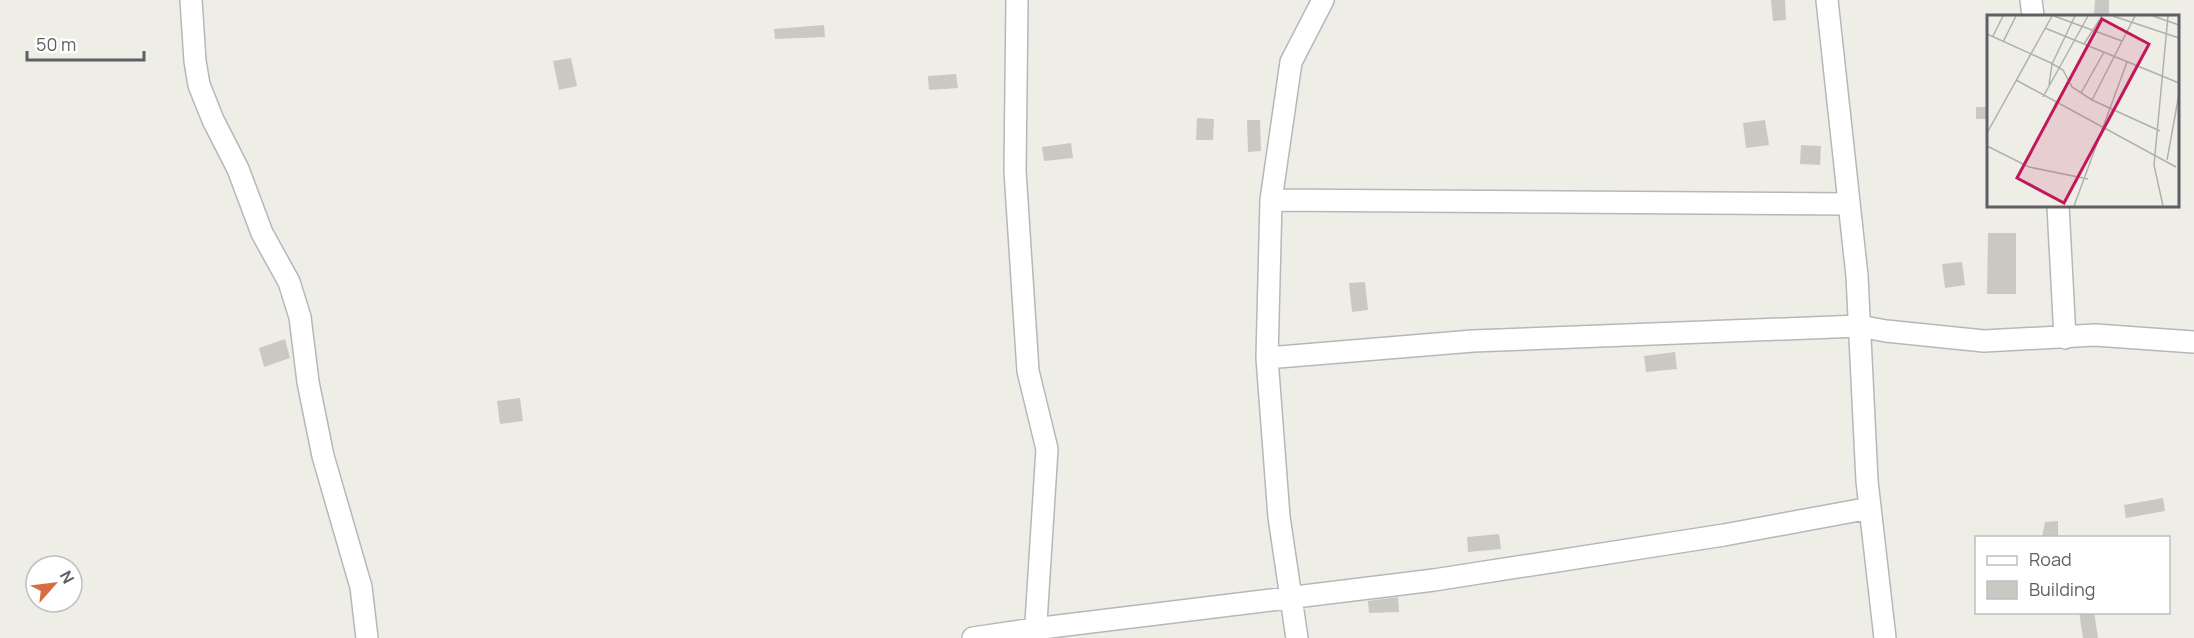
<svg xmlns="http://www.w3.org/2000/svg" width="2194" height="638" font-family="Manrope,sans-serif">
	<rect width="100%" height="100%" fill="#eeeee6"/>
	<path fill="#cac8c2" d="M1771,0H1785L1786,20L1773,21Z
		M2095,0H2109V16H2094Z
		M824,25L825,37L775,39L774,29Z
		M571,58L577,86L559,90L553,61Z
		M956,74L958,88L929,90L928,76Z
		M1976,107H1989V119H1976Z
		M1197,118L1214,119L1213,140H1196Z
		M1247,120H1260L1261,151L1248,152Z
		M1765,120L1769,145L1746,148L1743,123Z
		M1071,143L1073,158L1044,161L1042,147Z
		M1801,145L1821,146L1820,165L1800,164Z
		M1988,233H2016V294H1987Z
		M1962,262L1965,285L1945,288L1942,264Z
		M1365,282L1368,310L1352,312L1349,283Z
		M285,339L290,358L264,367L259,348Z
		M1675,352L1677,369L1646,372L1644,356Z
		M520,398L523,421L500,424L497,401Z
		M2163,498L2165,511L2126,518L2124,505Z
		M2058,521V537H2042L2045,522Z
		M1499,534L1501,549L1468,552L1467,537Z
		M1398,597L1399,612L1369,613L1368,601Z
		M2079,612H2094L2098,638H2083Z"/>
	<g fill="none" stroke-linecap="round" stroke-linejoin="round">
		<g stroke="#b6b7bb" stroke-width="24">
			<path id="minor" d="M191,0L195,61L199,85L213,120L238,169L262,233L289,282L300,317L308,382L323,456L361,587L367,638
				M1017,0L1015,171L1028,371L1047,449L1035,638
				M1827,0L1857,276L1867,481L1885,638
				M2031,0L2033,16
				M1271,200L1849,204
				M2058,206L2065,338
				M1267,358L1473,341L1859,326L1886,331L1984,341L2095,335L2194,342
				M973,638L1034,629L1434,580L1724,535L1870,508
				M1297,638L1279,517L1267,358L1271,200L1291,62L1323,0"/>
		</g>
		<use href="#minor" stroke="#fff" stroke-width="21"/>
	</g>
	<g transform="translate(1987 15)">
		<rect width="192" height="192" fill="#eeeee6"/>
		<path fill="none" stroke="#b0b1ae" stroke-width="1.5" d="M67,1L135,26M126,1L192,23M166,1L192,10M58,13L192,68M0,19L64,48L76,55L85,72L105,85L173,116M6,21L16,1M16,27L29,1M97,29L115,1M29,65L189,152M62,70L65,49L88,1M94,78L117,37M56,82L101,1M105,85L148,1M0,118L65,1M0,131L42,152L101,164M180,145L192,79M87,191L140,47M176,191L167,150L181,1"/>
		<path fill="#c2185b" fill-opacity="0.15" stroke="#c2185b" stroke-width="3" d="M115,4L162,29L77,188L30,163Z"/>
		<rect width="192" height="192" fill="none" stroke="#5d5f64" stroke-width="3"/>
	</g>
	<rect x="1975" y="536" width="195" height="78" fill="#ffffff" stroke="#bebfc1" stroke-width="1.5"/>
	<rect x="1987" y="556" width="30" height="9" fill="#ffffff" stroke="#bebfc1" stroke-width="1.5"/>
	<text x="2029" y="566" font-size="18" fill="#5d5f64">Road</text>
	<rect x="1987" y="581" width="30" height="18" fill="#cac8c2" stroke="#bebfc1" stroke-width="1.5"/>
	<text x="2029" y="596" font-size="18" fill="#5d5f64">Building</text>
	<g transform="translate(54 584) rotate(62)"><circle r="28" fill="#ffffff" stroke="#bebfc1" stroke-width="1.5"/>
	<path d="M0-4.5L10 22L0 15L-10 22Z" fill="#d76c43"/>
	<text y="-9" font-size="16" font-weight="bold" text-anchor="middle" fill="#5d5f64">N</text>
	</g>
	<path d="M27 51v9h117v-9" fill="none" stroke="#5d5f64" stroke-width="3"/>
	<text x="36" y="51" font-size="18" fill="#5d5f64" stroke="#ffffff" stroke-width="4.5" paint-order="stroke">50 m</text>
</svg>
